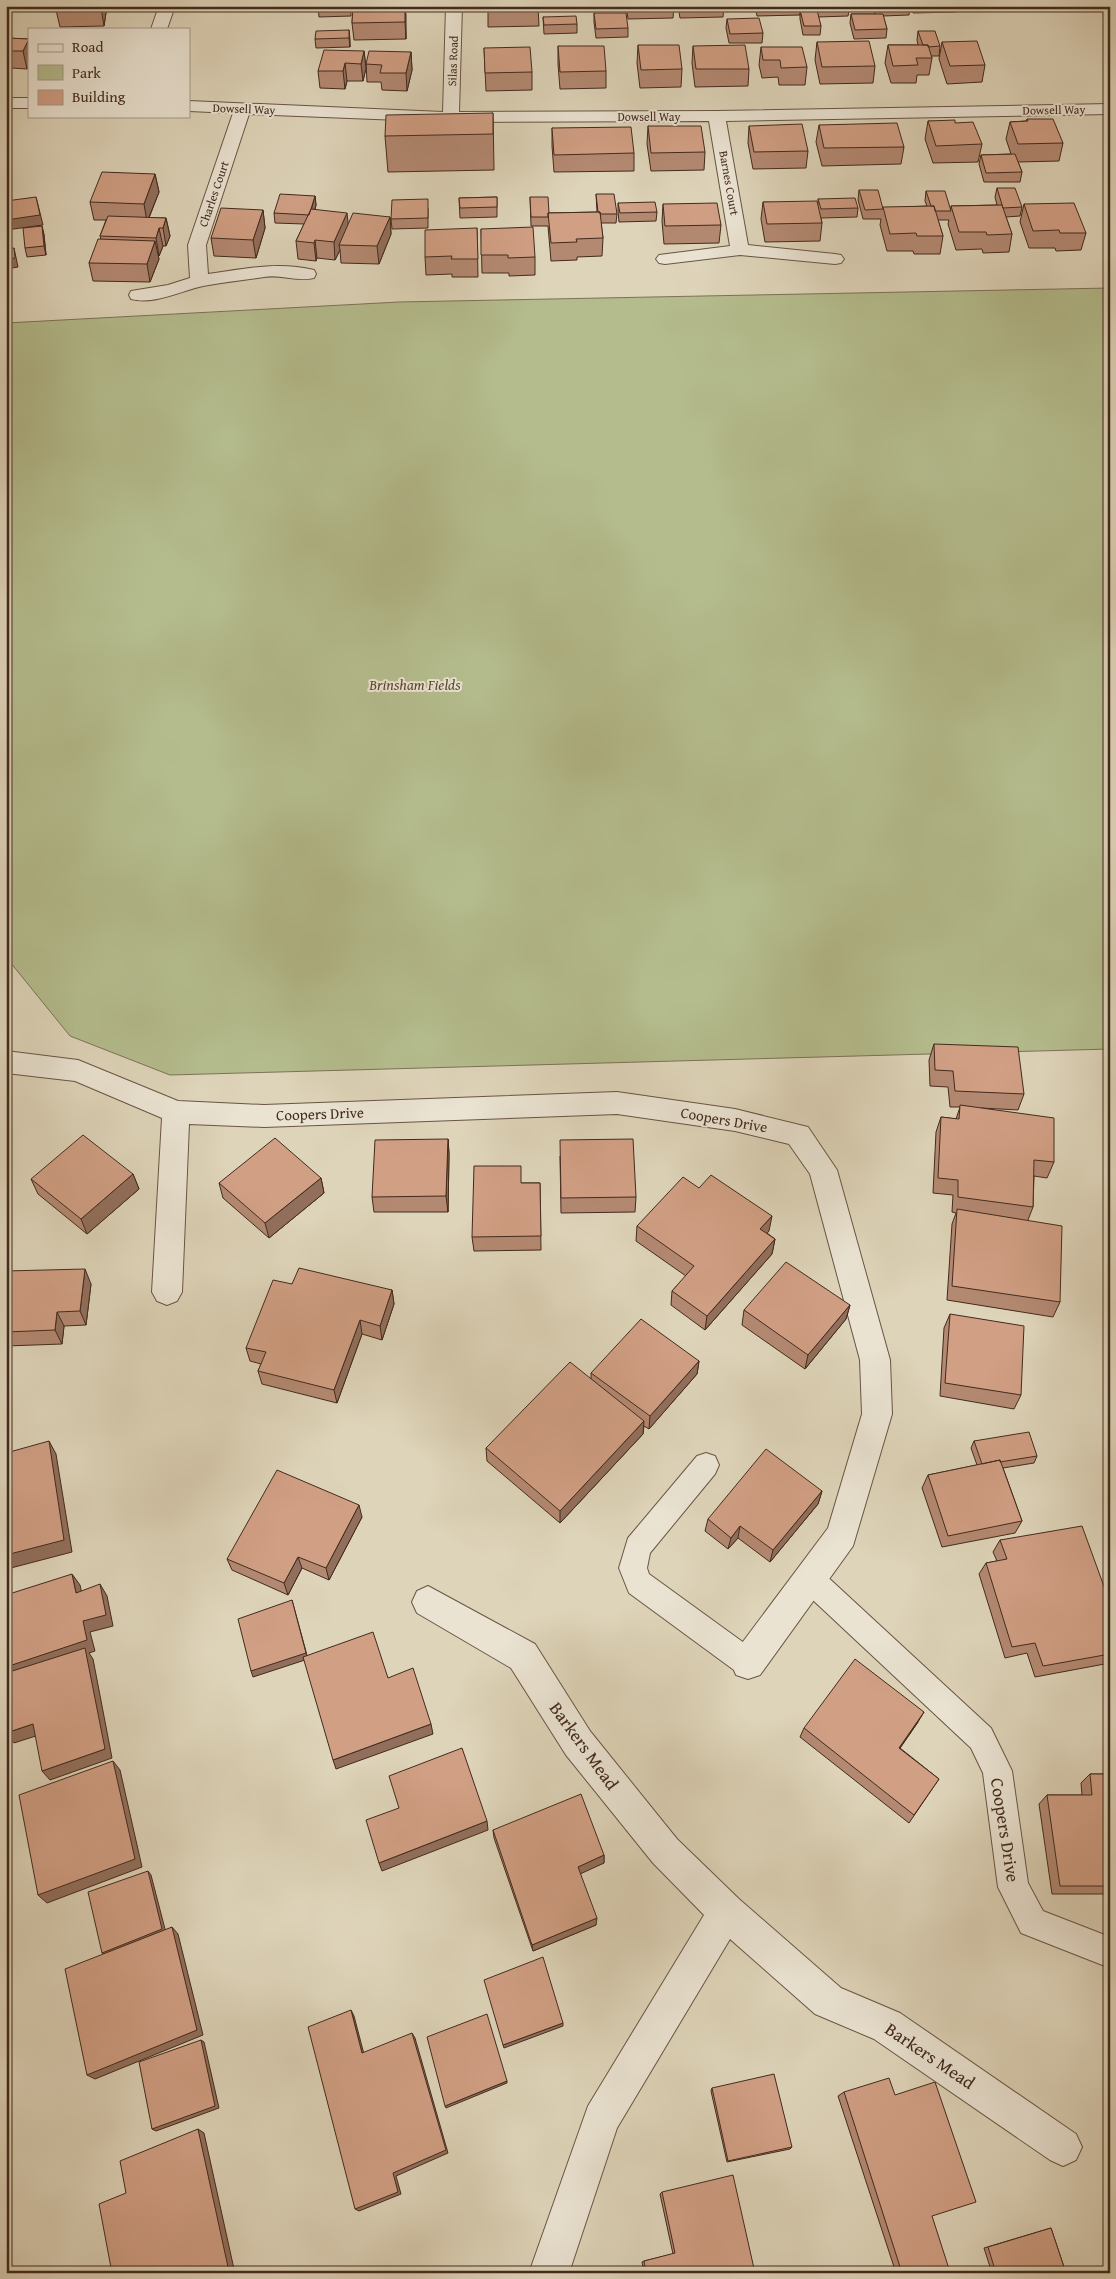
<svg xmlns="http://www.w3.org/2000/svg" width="1116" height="2279" font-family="'Gentium Book Plus',serif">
	<rect width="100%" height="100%" fill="#ded4b9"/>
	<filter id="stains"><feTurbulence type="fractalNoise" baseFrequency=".004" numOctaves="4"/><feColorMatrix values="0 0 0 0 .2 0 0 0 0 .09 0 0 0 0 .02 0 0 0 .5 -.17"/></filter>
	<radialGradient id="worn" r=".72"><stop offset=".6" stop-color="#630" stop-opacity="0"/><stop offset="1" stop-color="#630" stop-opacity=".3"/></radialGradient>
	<path fill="#b4bc8d" stroke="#7b7355" d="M1110,288V1049L170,1075L70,1036L6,957V323L399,302Z"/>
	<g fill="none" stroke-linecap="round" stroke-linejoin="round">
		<g stroke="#695444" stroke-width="2">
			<path id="service" d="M706,1453L715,1456L719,1465L715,1474L650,1553L647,1568L649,1574L758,1653L762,1663L758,1673L748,1677L738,1673L629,1593L619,1568L628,1538L697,1456Z
				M810,1566L820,1570L991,1728L1012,1771L1028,1883L1043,1911L1110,1937V1968L1021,1933L998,1887L983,1773L971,1748L800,1588L796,1579L800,1570Z"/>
		</g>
		<g stroke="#695444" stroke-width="2">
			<path id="minor" d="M159,6H175L167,29H151Z
				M446,6H462L459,112L717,111L1110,104V114L726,121L748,245L835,254L841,255L844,259L841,263L835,264L740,255L665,264L659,263L656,259L659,255L730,246L709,121L451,122L249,114L206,245L208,274C244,269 278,261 314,270L316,274L314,278C297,282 280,274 264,277C244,280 223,282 203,286C180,291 155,305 131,299L129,295L131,291L168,285L190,278L188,245L233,113L189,111V101L443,112Z
				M6,98H29V108H6Z
				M6,1051L78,1060L178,1101L264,1105L617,1092L735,1109L808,1127L837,1170L890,1360L892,1414L853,1546L760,1675L748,1679L736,1675L731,1663L736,1651L828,1528L862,1414L860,1360L810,1174L789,1144L735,1131L617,1114L264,1127L189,1124L182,1292L177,1301L167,1305L157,1301L152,1292L162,1118L75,1081L6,1073Z
				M428,1586L535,1644L590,1731L677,1839L739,1899L841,1988L900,2013L1076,2134L1082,2147L1076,2160L1063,2166L1050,2160L874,2039L815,2014L730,1939L617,2128L569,2273H529L588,2106L704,1915L653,1863L566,1755L511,1668L417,1613L412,1602L417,1591Z"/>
		</g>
		<use href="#service" fill="#eae3d2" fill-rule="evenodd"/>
		<use href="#minor" fill="#eae3d2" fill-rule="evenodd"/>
	</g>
	<path fill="#b48972" stroke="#422a1d" d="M57,6H107L104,26L60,27L56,10Z
		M318,6H351V16L319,17Z
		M353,6H405L406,39L354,40L352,23Z
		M488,6H538L539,26L488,27Z
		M626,6H674L673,18L628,19Z
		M678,6H724L723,17L680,18Z
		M755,6H801L800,15L757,16Z
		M813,6H850L848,16L818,17L821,26L820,35H803L800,19V10H814Z
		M873,6H910L909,15L883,16L887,29L886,38L854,39L850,23L851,14H875Z
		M911,6H957L956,12L913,13Z
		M594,13L628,28V37L596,38L594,22Z
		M543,17L577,24V33L544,34Z
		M727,19L763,33L762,43H729L726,28Z
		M349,30L350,47L316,48L315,39Z
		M918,31L940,46L939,56H931L932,58L929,75H917L916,83H891L885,63L888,45H918L917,40Z
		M6,38L29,39V66L27,69L12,68L8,76H6Z
		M817,42L875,66L873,83L820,84L815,60Z
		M942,42L985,65L982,82L947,84L939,59Z
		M638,45L682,69L681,87L640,88L637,63Z
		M558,46L606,71V88L560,89L558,64Z
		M693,46L749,69L748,86L695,87L692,63Z
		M761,47L807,67L805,85H779L778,77L762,78L759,65Z
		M484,48L532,72V90L486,91Z
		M364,51L366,68L363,81H347L345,89L320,88L318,71Z
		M411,52L412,70L407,91L382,90L381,82H367L366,64Z
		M493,113L494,170L388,172L385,136Z
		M1027,119L1063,143L1059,161L1018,162L1022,172L1020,182H984L979,164L981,155L1011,154L1006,139L1010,122L1026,121Z
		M928,121L955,123L982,144L978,162L933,163L925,139Z
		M819,125L904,147L901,164L822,166L816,142Z
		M648,126L705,152L704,170L651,171L647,144Z
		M749,126L808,151L806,168L753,169L748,143Z
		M552,128L634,153V171L554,172L552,146Z
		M155,174L159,192L149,218H166L170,236L166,246H163L159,256H158L159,259L150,282L93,281L89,263L101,239L100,236L106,220H94L90,202Z
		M997,188L1022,207L1020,216L1006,217L1012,234L1009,252L983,253L982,249L956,250L948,224L949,220H938L943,236L940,254H914L913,251H887L880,225L881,219H863L858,200L859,190L883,208L927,206L925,201L926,191L951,209V206L997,205L995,197Z
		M596,194L617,214L616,223H601L603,238L602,256L577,257V260L551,261L548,226H531L530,197L549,213L597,212Z
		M315,196L316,205L315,210L348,225L390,217L391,234L379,264L341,263L340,250L335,260L317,258L316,261L298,259L296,241L304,224L275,223L274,213Z
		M497,197V217L460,218L459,198Z
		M818,199L858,208L857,217L821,218L822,223L820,241L765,242L761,219L763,202L818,204Z
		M618,203L657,212L656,221L619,222L618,212Z
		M663,204L721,225L719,243L664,244L662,221Z
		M1024,204L1086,233L1081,250L1056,251L1055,248H1029L1020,222Z
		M428,208V228L392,229L391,219Z
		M263,210L265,228L256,258L214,256L211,238Z
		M42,226L44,235L46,255L27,257L25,248Z
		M477,228L478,277H452V274L426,275L425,257Z
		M481,229L535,257V275L509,276V273H482Z
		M934,1044L1024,1094L1018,1110L981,1108L1054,1162L1047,1178L1034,1176L1033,1207L1028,1220L1060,1302L1053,1317L947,1300L952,1224L956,1213L952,1212L953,1195L933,1193L936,1132L941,1117L956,1119L960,1107H950L948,1087L930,1086L929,1060Z
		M448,1139L449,1154L448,1212H374L372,1197Z
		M560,1156L636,1197L635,1212L561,1213Z
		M133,1174L139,1189L87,1234L38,1194L31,1179Z
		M321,1178L324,1193L269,1238L223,1198L219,1183Z
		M522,1183H540L541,1250L474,1251L472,1237Z
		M699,1188L769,1231L767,1233L775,1239L772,1254L705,1330L671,1305L672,1291L686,1276L636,1241L637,1226Z
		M6,1271L91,1284L86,1325L64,1326L62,1344L6,1346Z
		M292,1284L392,1290L394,1304L382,1340L362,1334L337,1403L262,1384L258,1371L261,1364L250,1361L246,1348Z
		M850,1305L846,1319L805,1369L742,1325L744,1310Z
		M950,1314L1021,1395L1014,1409L940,1396L944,1328Z
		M699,1361L697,1374L649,1429L644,1426L643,1434L560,1523L487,1461L486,1448L591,1379V1373Z
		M974,1441L1037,1456L1034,1463L1003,1468L1022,1521L1015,1533L942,1547L922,1488L928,1475L977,1465L971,1448Z
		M822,1491L818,1504L770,1562L738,1538L728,1549L705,1531L708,1519Z
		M362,1517L329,1580L302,1568L288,1595L232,1570L227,1559Z
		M1000,1540L1110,1603V1663L1035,1677L1027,1653L1005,1658L979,1574L986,1563L997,1561L993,1552Z
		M918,1722L900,1748L939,1779L909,1823L800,1737L804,1728Z
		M1090,1774H1110V1894H1052L1039,1804L1047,1795H1082L1081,1783Z
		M493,1830L604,1855V1863L580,1873L596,1925L533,1951L494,1838Z
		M712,2088L792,2147L790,2149L727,2162L711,2091Z
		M844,2092L949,2273H896L838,2096Z
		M662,2192L755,2273H644L642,2262L644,2261L673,2254L660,2194Z
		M1051,2228L1066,2273H992L984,2248Z"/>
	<path fill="#926f5c" stroke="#422a1d" d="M101,6H107L104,26L101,8Z
		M405,6L406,15V39L405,22Z
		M349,30L350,39V47L349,38Z
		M29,39V66L27,69L23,51Z
		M8,51L12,68L8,76L6,67V54Z
		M364,51L366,68L363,81L361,64Z
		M411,52L412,70L407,91L406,73Z
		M345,63L347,81L345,89L343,71Z
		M155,174L159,192L147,222L144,204Z
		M315,196L316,205L311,224L310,215Z
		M36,197L43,225L6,230V220Z
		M263,210L265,228L256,258L253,240Z
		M347,213L349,231L339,245L340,250L335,260L334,242Z
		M390,217L391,234L379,264L377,246Z
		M166,218L170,236L166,246L163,228Z
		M42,226L44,235L46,255L44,246Z
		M159,228L163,246L159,256L156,238Z
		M315,240L317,258L316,261L314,243Z
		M155,241L159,259L150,282L147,264Z
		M14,248L18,267L6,269V259Z
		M448,1139L449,1154L448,1212L446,1196Z
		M133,1174L139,1189L87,1234L81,1219Z
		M321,1178L324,1193L269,1238L265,1223Z
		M772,1216L769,1231L758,1244L760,1229Z
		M775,1239L772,1254L705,1330L707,1316Z
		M85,1269L91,1284L86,1325L80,1311Z
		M392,1290L394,1304L382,1340L380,1326Z
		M850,1305L846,1319L805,1369L808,1355Z
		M57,1312L64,1326L62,1344L55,1330Z
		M360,1320L362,1334L337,1403L334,1390Z
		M699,1361L697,1374L649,1429L650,1416Z
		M644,1421L643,1434L560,1523V1511Z
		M49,1441L56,1454L72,1552L7,1569L6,1555Z
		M822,1491L818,1504L770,1562L773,1550Z
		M359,1505L362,1517L329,1580L326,1568Z
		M740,1526L738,1538L728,1549L731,1538Z
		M298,1557L302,1568L288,1595L284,1583Z
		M72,1574L80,1585L84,1604L76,1593Z
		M100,1584L107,1596L113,1626L90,1632L95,1651L89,1653L93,1659L112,1758L50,1780L42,1771L105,1749L6,1680V1667L83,1621Z
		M292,1600L308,1659L253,1677L251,1671Z
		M924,1712L918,1722L894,1757L899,1748Z
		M33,1724L42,1734L14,1743L6,1735V1733Z
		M431,1724L433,1734L336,1769L333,1760Z
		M113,1761L120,1770L142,1867L47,1903L38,1895Z
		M487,1821L488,1830L382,1871L379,1863Z
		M604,1855V1863L578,1875V1867Z
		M148,1871L151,1875L166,1933L106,1956L102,1953Z
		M597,1918L596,1925L533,1951L532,1945Z
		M172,1927L178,1934L203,2035L95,2079L87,2075Z
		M351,2010L354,2016L365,2058L362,2053Z
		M563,2023V2026L504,2048L503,2045Z
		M412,2033L415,2038L448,2153L396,2176L401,2194L359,2211L355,2209L393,2173Z
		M201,2040L204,2042L219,2108L156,2131L152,2129Z
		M507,2081V2083L446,2108L445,2106Z
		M198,2129L204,2133L234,2269L224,2273H215Z"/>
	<path fill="#d19f84" stroke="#422a1d" d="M57,6H101V8L56,10Z
		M318,6H350V7L318,8Z
		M353,6H405V22L352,23Z
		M488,6H538V9L488,10Z
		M800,10H817L821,26H804Z
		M594,13H626L628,28L596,29Z
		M851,14H883L887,29L855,30Z
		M576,16L577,24L544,25L543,17Z
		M759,18L763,33L730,34L727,19Z
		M349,30V38L315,39L316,31Z
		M918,31H935L940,46L928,47V45H923Z
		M6,38L29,39L23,51H8L6,54Z
		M869,41L875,66L822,67L817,42Z
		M977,41L985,65L950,66L942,42Z
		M638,45H679L682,69L641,70Z
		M745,45L749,69H696L693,46Z
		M888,45H928L932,58H916L918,65L893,66Z
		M558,46H604L606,71L560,72Z
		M530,47L532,72L485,73L484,48Z
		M761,47H802L807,67L781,68L780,60H763Z
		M324,50L364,51L361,64L345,63L343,71H318Z
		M369,51L411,52L406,73H380L382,65L366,64Z
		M493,113V134L385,136L386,115Z
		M1027,119H1053L1063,143L1018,144L1010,122L1028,121Z
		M955,120V123L973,122L982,144L936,146L928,121Z
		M897,123L904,147L824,148L819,125Z
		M802,124L808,151L754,152L749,126Z
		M648,126H701L705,152L651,153Z
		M631,127L634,153L554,155L552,128Z
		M1015,154L1022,172L986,173L981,155Z
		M102,172L155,174L144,204L90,202Z
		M997,188H1015L1022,207L1003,208Z
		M859,190H878L883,209L865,210Z
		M926,191H945L951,211H935L934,206H931Z
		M280,194L315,196L311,209L309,215L274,213Z
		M596,194H614L617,214H600V212H598Z
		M36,197L40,215L6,220V201Z
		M497,197V207L460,208L459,198Z
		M530,197H548L549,213H548V217H531Z
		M855,198L858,208L821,209L818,199Z
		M428,199V218L391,219L392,200Z
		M817,201L822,223L767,224L763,202Z
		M655,202L657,212L620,213L618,203Z
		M717,203L721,225L665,226L663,204Z
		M1074,203L1086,233H1060L1059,230L1033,231L1024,204Z
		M1002,205L1012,234L987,235L986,232H959L951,206Z
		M934,206L943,236H917L916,233L890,234L883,207Z
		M221,208L263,210L253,240L211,238Z
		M311,209L347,213L334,242L315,240L314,243L296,241Z
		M600,212L603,238L576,239L577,242L551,243L548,213Z
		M353,213L390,217L377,246L339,245Z
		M108,216L166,218L163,228H159L156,238L100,236Z
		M42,226L44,246L25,248L23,228Z
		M533,227L535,257L508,258V255H481V229Z
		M477,228L478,259H451L452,256L425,257V230Z
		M98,239L155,241L147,264L89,263Z
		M14,248L15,258L6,259V249Z
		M934,1044L1018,1047L1024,1094L955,1091L953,1071L935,1070Z
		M960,1105L1054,1118V1162L1034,1160L1033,1207L958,1197V1180L938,1178L941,1117L959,1119Z
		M83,1135L133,1174L81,1219L31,1179Z
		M275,1138L321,1178L265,1223L219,1183Z
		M448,1139L446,1196L372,1197L375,1140Z
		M633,1139L636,1197L561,1198L560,1140Z
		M474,1166H521V1183H540L541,1236L472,1237Z
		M711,1175L772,1216L760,1229L775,1239L707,1316L672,1291L694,1266L637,1226L683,1177L699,1188Z
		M957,1209L1062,1226L1060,1302L952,1286Z
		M786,1262L850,1305L808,1355L744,1310Z
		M299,1268L392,1290L380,1326L360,1320L334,1390L258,1371L266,1352L246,1348L273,1280L292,1284Z
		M85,1269L80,1311L57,1312L55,1330L6,1332V1271Z
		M950,1314L1024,1326L1021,1395L945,1383Z
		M641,1319L699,1361L650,1416L591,1373Z
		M570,1362L644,1421L560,1511L486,1448Z
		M1029,1432L1037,1456L1000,1462V1460L982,1464L974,1441Z
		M49,1441L64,1540L6,1555V1453Z
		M766,1449L822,1491L773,1550L740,1526L731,1538L708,1519Z
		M1000,1460L1022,1521L948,1536L928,1475Z
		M277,1470L359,1505L326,1568L298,1557L284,1583L227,1559Z
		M1082,1526L1110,1603V1654L1043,1666L1035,1643L1012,1647L986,1563L1007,1559L1000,1540Z
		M72,1574L76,1593L100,1584L106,1615L83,1621L87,1640L6,1667V1595Z
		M292,1600L306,1653L251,1671L238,1619Z
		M373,1632L388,1678L413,1668L431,1724L333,1760L303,1657Z
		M85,1648L105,1749L42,1771L33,1724L6,1733V1673Z
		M855,1659L924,1712L899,1748L939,1779L914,1815L804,1728Z
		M462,1748L487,1821L379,1863L366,1820L399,1808L389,1776Z
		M113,1761L135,1859L38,1895L19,1795Z
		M1090,1774H1110V1886H1060L1047,1795H1092Z
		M581,1794L604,1855L578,1867L597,1918L532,1945L493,1830Z
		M148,1871L162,1929L102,1953L88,1892Z
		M172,1927L197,2030L87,2075L65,1969Z
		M543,1957L563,2023L503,2045L484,1980Z
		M351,2010L362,2053L412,2033L446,2150L393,2173L398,2192L355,2209L308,2027Z
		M487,2014L507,2081L445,2106L427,2037Z
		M201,2040L215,2106L152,2129L139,2062Z
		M774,2074L792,2147L728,2161L712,2088Z
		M889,2078L895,2095L935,2082L976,2202L932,2216L950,2272L949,2273H902L844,2092Z
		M198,2129L228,2267L215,2273H112L99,2204L126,2193L120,2161Z
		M733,2175L755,2273H646L644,2261L675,2253L662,2192Z
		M1051,2228L1066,2273H996L988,2247Z"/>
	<g text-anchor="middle" stroke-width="4" stroke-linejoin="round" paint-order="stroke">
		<g font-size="12" fill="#422a1d" stroke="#eae3d2">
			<text transform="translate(453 61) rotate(-88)" y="4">Silas Road</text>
			<text transform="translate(244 109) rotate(2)" y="4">Dowsell Way</text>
			<text transform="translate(1054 110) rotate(-1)" y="4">Dowsell Way</text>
			<text x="649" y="121">Dowsell Way</text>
			<text transform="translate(729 183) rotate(80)" y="4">Barnes Court</text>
			<text transform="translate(214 194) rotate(-71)" y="4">Charles Court</text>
		</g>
		<g font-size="15" font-style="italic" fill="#594733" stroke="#eae3d2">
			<text x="415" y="690">Brinsham Fields</text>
		</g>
		<g font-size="15" fill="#422a1d" stroke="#eae3d2">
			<text transform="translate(320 1114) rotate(-2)" y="5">Coopers Drive</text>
			<text transform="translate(724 1120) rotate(10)" y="5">Coopers Drive</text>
		</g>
		<g font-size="18" fill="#422a1d" stroke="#eae3d2">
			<text transform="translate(584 1746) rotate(54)" y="6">Barkers Mead</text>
			<text transform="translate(1005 1830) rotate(81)" y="6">Coopers Drive</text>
			<text transform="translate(930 2056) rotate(34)" y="6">Barkers Mead</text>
		</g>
	</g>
	<rect width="1116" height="2279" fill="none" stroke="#ded4b9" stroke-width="25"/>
	<rect x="8" y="8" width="1101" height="2264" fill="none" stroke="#422a1d" stroke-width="2.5"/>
	<rect x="12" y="12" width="1091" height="2254" fill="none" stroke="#422a1d"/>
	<rect x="28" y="28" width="162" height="90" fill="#eae3d2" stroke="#a7998a"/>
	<rect x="38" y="44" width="25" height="8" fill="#eae3d2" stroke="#a7998a"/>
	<text x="72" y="52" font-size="15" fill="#422a1d">Road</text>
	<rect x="38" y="65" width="25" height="15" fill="#b4bc8d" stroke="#a7998a"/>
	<text x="72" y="78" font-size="15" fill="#422a1d">Park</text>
	<rect x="38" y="90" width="25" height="15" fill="#d19f84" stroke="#a7998a"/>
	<text x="72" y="102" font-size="15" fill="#422a1d">Building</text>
	<rect width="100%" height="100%" filter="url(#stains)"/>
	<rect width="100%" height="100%" fill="url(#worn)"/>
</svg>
